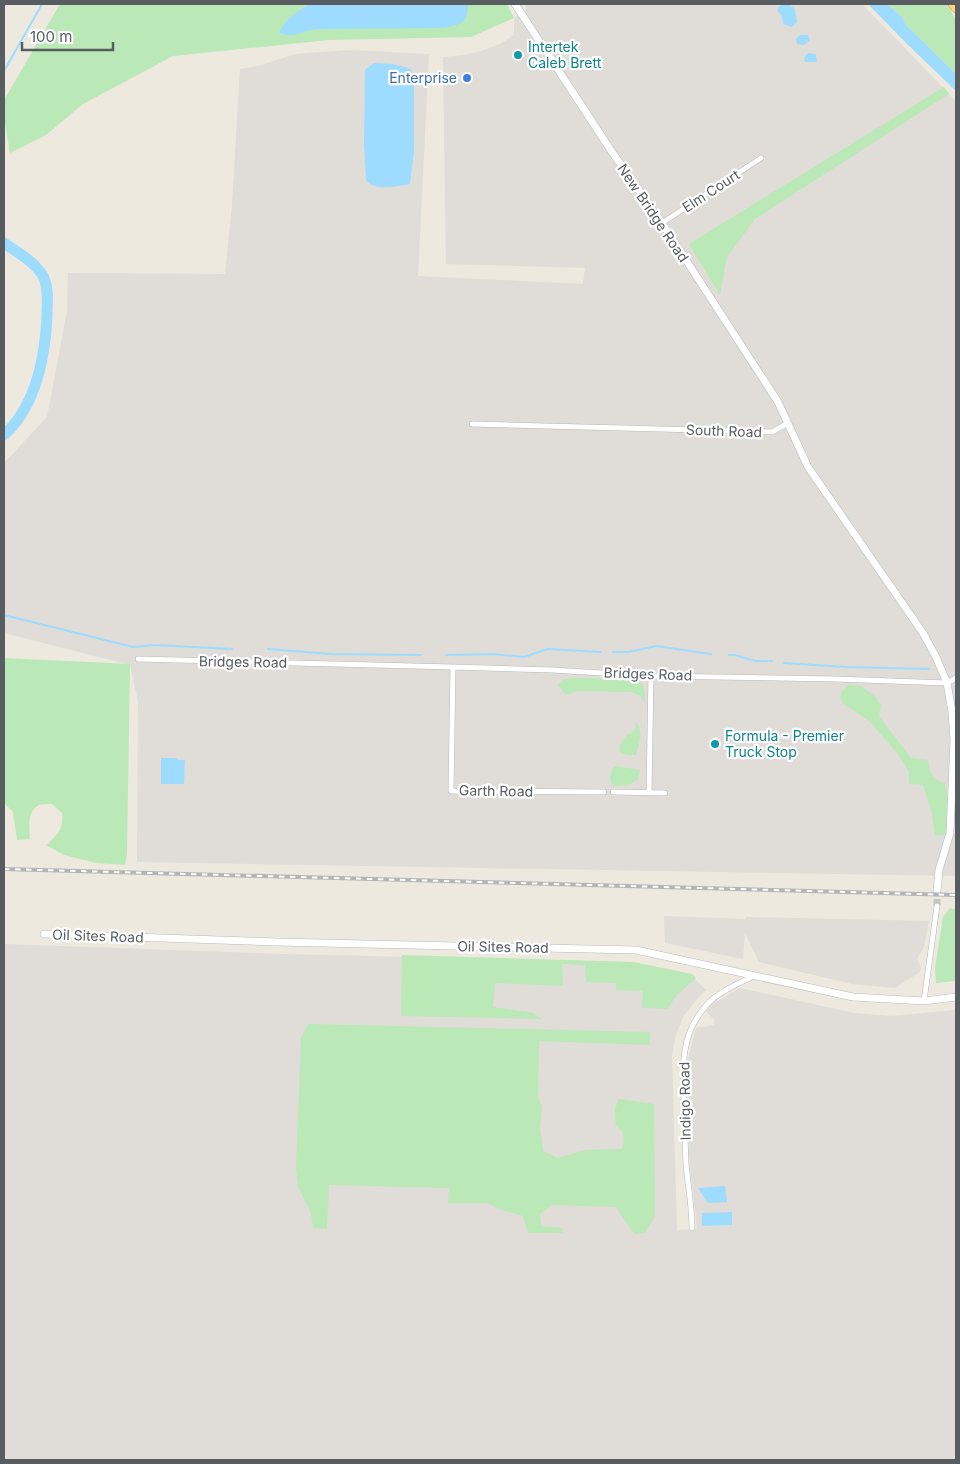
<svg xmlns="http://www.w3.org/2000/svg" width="960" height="1464" font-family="Inter,sans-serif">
	<rect width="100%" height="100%" fill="#ede9de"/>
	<path fill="#e0dcd7" d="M524,4H862L956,101V876L137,862L138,701L130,665L4,633V463L47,417L67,311L68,273L225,274L232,205L240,69L258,66L295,54L321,52L352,50L429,54L418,276L583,284L585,268L446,264L443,57L465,55L481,51L500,44L514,35V18L527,9Z
		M664,916L745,919V917L929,921L924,947L917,959L921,967L920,972L895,988L852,984L759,962L745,933L743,959L665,943Z
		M4,944L282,954L631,962L691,975L706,990L698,998L683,1017L675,1038L672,1057L677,1230L697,1229L689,1157L687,1063L696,1028L713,1025L715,1020L706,1012L711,1005L740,988L854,1013L892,1016L956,1010V1460H4Z"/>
	<path fill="#bbe8b7" d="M60,4H507L514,18L471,37L329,40L173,56L83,104L46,135L10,153L4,117V100Z
		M887,4H947L956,20V74L906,25L902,17Z
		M944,87L949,94L755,219L727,257L720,295L689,244Z
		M4,658L130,664L127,854L125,865L96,863L64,855L46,845C58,835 64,828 62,813L52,804C48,804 42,804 39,805C27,811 29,828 30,839L17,840L13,812L4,803Z
		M575,678L634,679C645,682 645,692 645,702L639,695L631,692L574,691L570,694H565L558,685L564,679Z
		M848,685L861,686L877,698L881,706L879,716L911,758L928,760C930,773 931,779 945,783L947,794L946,835H935L932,813L923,785L909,784V772L898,754L869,721L842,703L840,697L842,691Z
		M636,722C644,733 639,743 636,755H627L620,752C618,744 624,739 628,734L632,733L635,728Z
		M615,766L640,770L638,779L629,785L613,786C609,781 610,770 615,766Z
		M950,908L956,910V981L936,983L935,968L943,917Z
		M402,955L633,962L692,974L696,978L677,995L667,1009L642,1008L643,991L616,990V983L586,982L585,965L562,964L563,986L495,983L493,1007L533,1013L542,1019L401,1016Z
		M308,1024L650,1032V1045L539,1041L538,1097L542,1107L540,1127L543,1151L558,1158L585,1150L621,1149L624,1143L623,1132L616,1126L615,1109L619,1099L654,1104L655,1216L645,1233L634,1234L616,1207L552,1205L540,1214L541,1226L562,1228L563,1233H528L523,1216L499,1209L488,1203H448L449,1188L329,1185L327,1229L313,1228L311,1213L298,1187L296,1169L301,1038Z"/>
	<path fill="#9ddcff" d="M310,4H468C468,24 460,25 442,28C400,28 358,29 317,29C302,30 294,40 279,32C288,17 296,12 310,4Z
		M782,4H788L795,9L797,22L792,27L783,24C782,18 783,15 778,12V8Z
		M868,4H887L902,17L906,25L956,74V91L906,43Z
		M800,35H808L810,40L804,45L797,44L796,39Z
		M808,53L816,54L817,62H805L804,58Z
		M374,63L393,64L411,69L414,79V151L410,184C397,186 375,192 366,180L364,145L365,70Z
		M161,758H177L178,760H185L184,784H161Z
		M725,1186L727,1202L708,1203L698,1188Z
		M732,1212V1225L702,1226V1213Z"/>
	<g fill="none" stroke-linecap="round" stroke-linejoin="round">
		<path stroke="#9ddcff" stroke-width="2" d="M4,71L42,4
			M4,615L133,647L154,645L232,649
			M268,649L330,654L421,655
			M613,652H628L656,646L711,654
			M446,655L493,654L524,657L547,649L601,652
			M729,655H735L755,661H772
			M784,663L846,667L929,669"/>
		<path stroke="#9ddcff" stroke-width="11" d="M4,243C18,253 36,262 44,278C49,290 47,304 47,316C45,358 36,406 4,435"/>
		<path stroke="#c8c6bf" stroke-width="7" stroke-dasharray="7 3.5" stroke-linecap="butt" d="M937,906V891"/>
		<g stroke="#b5b9be" stroke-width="6">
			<path id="street" d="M662,223L761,158
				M472,424L772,432L788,423
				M138,659L453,667L552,670L651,676L835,679L947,683L956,678
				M453,667L451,791L604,792
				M613,792L665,793
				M649,793L651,676
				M924,1001L937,906
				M692,1228C692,1206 688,1186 686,1164C685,1144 685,1123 684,1103C683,1071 680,1039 701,1012C713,994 735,985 754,976"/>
		</g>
		<g stroke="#b5bac0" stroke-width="8">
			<path id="secondary" d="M515,4L612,152L662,223L778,402L808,467L923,633L936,657L947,683L952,712L954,740L950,833L939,870L937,891
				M44,934L278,942L636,950L853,997L924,1001L956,997"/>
		</g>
		<g stroke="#ec8f00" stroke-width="10">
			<path id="highway" d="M953,4L956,8"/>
		</g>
		<use href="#street" stroke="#fff" stroke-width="5"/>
		<use href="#secondary" stroke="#fff" stroke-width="7"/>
		<use href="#highway" stroke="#ffd684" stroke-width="9"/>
		<g stroke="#b3b4b5" stroke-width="4">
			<path id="rail" d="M4,869L956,895"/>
		</g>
		<use href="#rail" stroke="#fff" stroke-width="2" stroke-dasharray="5.5" stroke-linecap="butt"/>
	</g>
	<g fill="#0f9aa8" stroke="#fff" stroke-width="2">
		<circle cx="518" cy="55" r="5"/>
		<circle cx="715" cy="744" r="5"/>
	</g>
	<circle fill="#3f7fe0" stroke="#fff" stroke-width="2" cx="467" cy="78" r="5"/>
	<g text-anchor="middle" stroke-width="4.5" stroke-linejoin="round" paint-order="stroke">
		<g font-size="14" fill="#0d838f" stroke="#fff" text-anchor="start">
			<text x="528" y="52">Intertek<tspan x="528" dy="16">Caleb Brett</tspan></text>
			<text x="725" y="741">Formula - Premier<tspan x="725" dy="16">Truck Stop</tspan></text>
		</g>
		<g font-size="14" fill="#366cbe" stroke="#fff" text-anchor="end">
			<text x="457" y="83">Enterprise</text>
		</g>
		<g font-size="14" fill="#585d62" stroke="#fff">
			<text transform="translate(711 191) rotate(-33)" y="5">Elm Court</text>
			<text transform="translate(653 213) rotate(56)" y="5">New Bridge Road</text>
			<text transform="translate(724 431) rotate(2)" y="5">South Road</text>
			<text transform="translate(243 662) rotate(1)" y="5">Bridges Road</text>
			<text transform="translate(648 674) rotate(2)" y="5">Bridges Road</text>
			<text transform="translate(496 791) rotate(1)" y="5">Garth Road</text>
			<text transform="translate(98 936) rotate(2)" y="5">Oil Sites Road</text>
			<text transform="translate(503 947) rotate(1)" y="5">Oil Sites Road</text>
			<text transform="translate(685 1101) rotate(-91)" y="5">Indigo Road</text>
		</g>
	</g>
	<rect width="960" height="1464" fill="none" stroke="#585d62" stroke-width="10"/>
	<path d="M22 42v8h91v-8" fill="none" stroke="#585d62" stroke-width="2.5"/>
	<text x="30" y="42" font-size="15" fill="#585d62" stroke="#ffffff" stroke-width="4" paint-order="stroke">100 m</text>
</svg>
